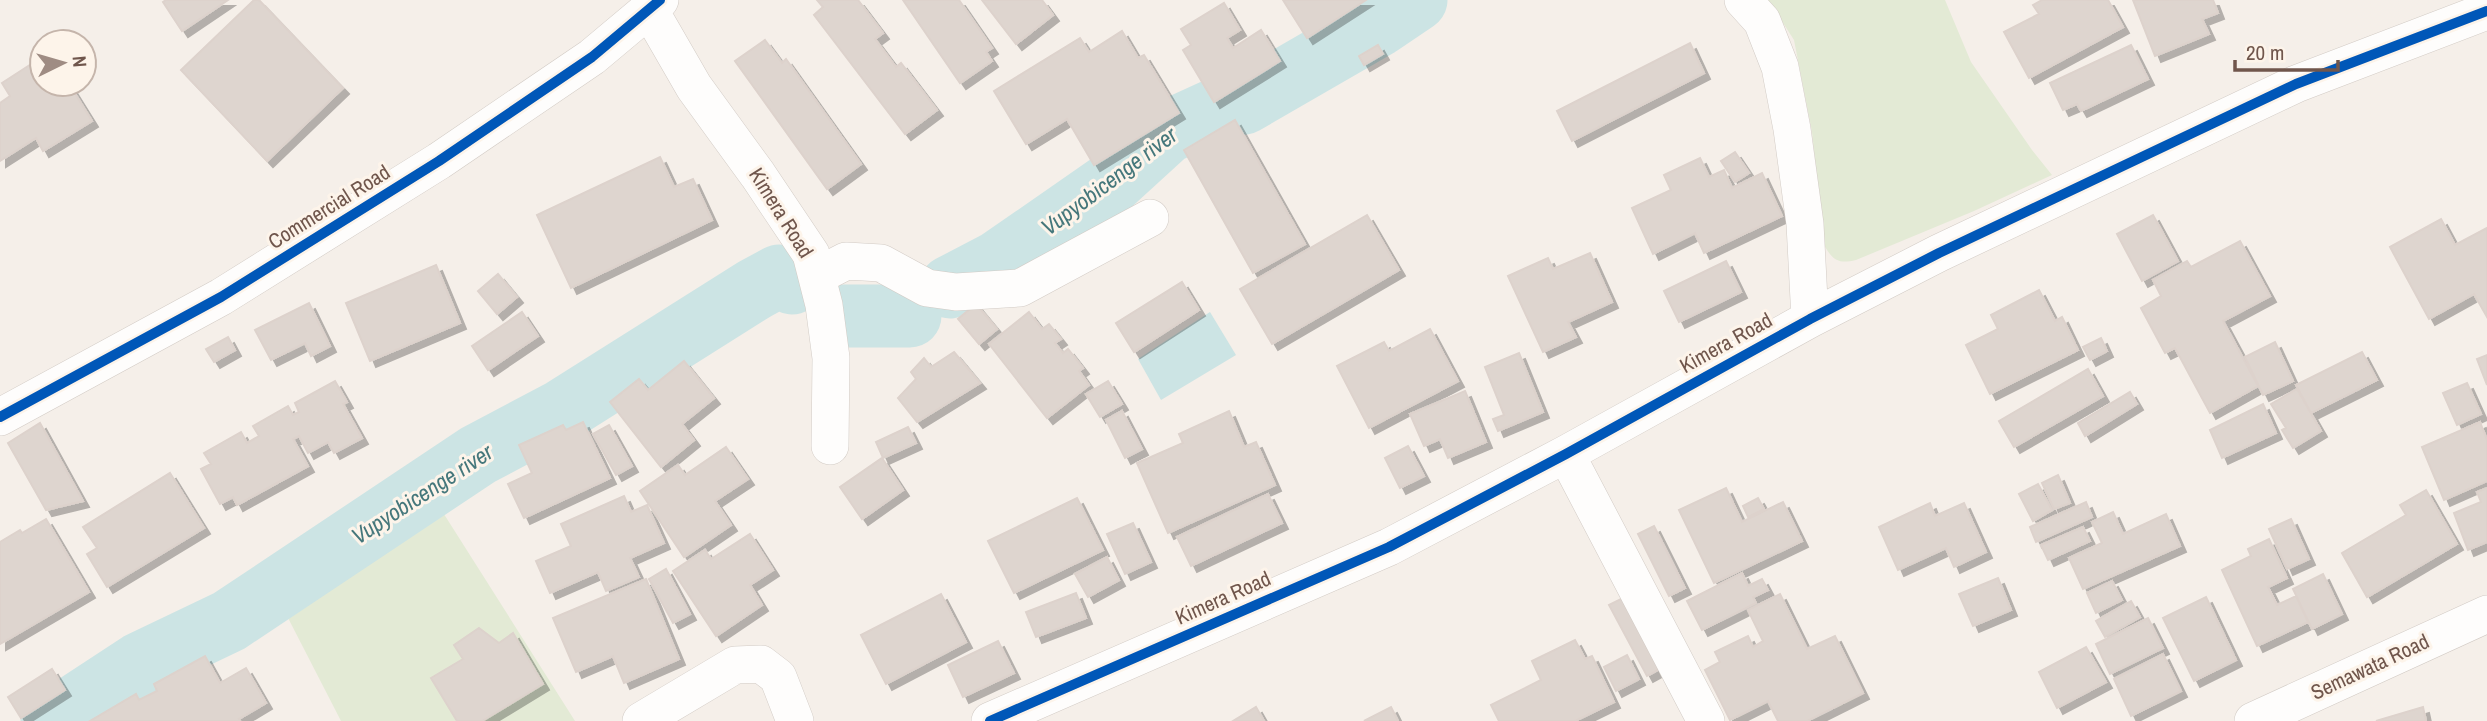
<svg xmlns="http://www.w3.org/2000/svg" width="2487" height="721" font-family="'Archivo Narrow',sans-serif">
	<defs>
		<filter id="shadow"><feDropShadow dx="6" dy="6" stdDeviation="0" flood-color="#0004"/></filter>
	</defs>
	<rect width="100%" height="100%" fill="#f5efe9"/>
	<path fill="#e3ead5" d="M1765,0H1945L1971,62L2032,150L2052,175L1974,211L1856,260C1839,264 1833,261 1824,245L1812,132L1794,40L1776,12Z
		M442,511L575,721H341L286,614Z"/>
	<path fill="#cce4e4" d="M1210,312L1236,355L1161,400L1138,359Z"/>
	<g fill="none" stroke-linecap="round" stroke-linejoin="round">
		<path stroke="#cce4e4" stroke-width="63" d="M950,287L998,262L1109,185L1167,132L1224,106L1244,103L1379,25L1416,0
			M844,316H910
			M52,721L139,664L229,621L478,455L563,410L755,289L779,276L792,283"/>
	</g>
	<path fill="#ded5cf" stroke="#ddd2cc" stroke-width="2" filter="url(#shadow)" d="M166,0H228L182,31L163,2Z
		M254,0H259L343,88L267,161L181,70Z
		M817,0H858L883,33L875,39L896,67L901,63L937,110L905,134L814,15L823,7Z
		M903,0H959L992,48L986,52L992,61L960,83Z
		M982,0H1042L1053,15L1016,44Z
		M1283,0H1366L1307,38Z
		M2042,0H2108L2123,27L2029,78L2004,32L2039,14L2033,5Z
		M2133,0H2213L2218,13L2202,19L2209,34L2155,56Z
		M1224,3L1240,30L1227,38L1233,48L1261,30L1280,61L1214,102L1183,50L1191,45L1181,29Z
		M1122,31L1138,58L1144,55L1179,113L1094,165L1067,119L1026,144L994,91L1080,38L1089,52Z
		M765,40L782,63L786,59L861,164L827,189L735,61Z
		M1690,43L1704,73L1572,141L1557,111Z
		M1378,45L1383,54L1364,65L1359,56Z
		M2131,45L2148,79L2081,111L2077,104L2063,110L2050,83Z
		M42,57V84H69L92,121L43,151L36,138L0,161V103L10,96L2,83Z
		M1235,120L1305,244L1253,273L1184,150Z
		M1735,152L1749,173L1735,182L1721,161Z
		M660,157L674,187L693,179L712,220L571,288L537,215Z
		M1700,158L1709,177L1724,170L1732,188L1762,173L1782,216L1704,253L1695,233L1653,254L1632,208L1671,190L1664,175Z
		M1367,215L1399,270L1272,344L1240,289Z
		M2153,215L2178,261L2142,281L2117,234Z
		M2441,219L2455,245L2487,228V317L2474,294L2429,319L2390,247Z
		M2240,241L2270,296L2223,321L2258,386L2210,413L2175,348L2165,353L2141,308L2161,296L2153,280L2187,261L2191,267Z
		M1590,253L1612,302L1568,322L1576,337L1543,352L1508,276L1548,258L1553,269Z
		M1726,261L1741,292L1679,322L1664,291Z
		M436,265L460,323L370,361L346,303Z
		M498,274L517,297L497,314L478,291Z
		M1182,282L1199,310L1134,352L1116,323Z
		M2039,290L2055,321L2062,317L2078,350L1990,394L1966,345L1998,329L1991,315Z
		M309,303L330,346L311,356L305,343L271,360L255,330Z
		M976,304L997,329L979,344L958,319Z
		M522,312L538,336L488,370L472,346Z
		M1029,312L1042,329L1049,324L1061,339L1055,343L1063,353L1068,349L1083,368L1079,371L1089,385L1047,418L989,344Z
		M1430,329L1458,381L1369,428L1337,366L1384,342L1389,351Z
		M228,337L235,350L214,362L206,349Z
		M2101,338L2107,351L2090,360L2083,347Z
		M2275,342L2293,381L2263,395L2245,357Z
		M954,352L980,383L917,422L898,398L916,379L911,372L924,358L931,367Z
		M2362,352L2377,380L2311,413L2296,385Z
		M1519,353L1543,412L1498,431L1493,419L1504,415L1485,367Z
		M2487,355V385L2477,359Z
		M684,361L714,398L682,424L694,440L661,467L610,402L639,379L648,390Z
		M2088,369L2103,396L2014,447L1999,421Z
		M335,381L347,402L343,404L362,438L334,453L328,442L308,453L299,436L293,439L308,466L237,505L233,497L220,504L201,469L211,464L204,453L241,432L247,443L259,436L253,426L288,406L293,415L299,412L295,403Z
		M1108,381L1122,404L1100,417L1086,394Z
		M2467,383L2481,414L2457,425L2443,393Z
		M2297,389L2321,431L2293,448L2282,430L2286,428L2271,404Z
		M1465,391L1486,442L1448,458L1440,439L1424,446L1410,414Z
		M2130,392L2137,404L2085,436L2078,423Z
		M2263,404L2276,433L2222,458L2210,430Z
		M1122,411L1142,449L1125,458L1106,420Z
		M1229,411L1244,447L1256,442L1275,485L1168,533L1137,463L1183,443L1179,434Z
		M583,422L610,478L524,518L508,484L532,473L519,445L563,425L566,430Z
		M2480,422L2487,440V481L2444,500L2422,447Z
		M40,423L83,501L46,510L8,443Z
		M609,425L632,466L616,475L593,434Z
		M908,427L916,443L883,458L876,442Z
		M1408,446L1424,476L1400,488L1385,458Z
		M726,447L748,479L715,501L731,525L684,557L640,491L678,465L685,475Z
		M882,458L903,490L862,519L840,487Z
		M170,473L204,528L107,587L87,554L97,548L83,527Z
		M2058,475L2070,503L2054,509L2042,483Z
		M2038,484L2052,510L2033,521L2019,494Z
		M1726,488L1742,522L1783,502L1802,541L1714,583L1679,510Z
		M2487,488V542L2468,550L2454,513L2481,502L2477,492Z
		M2426,490L2457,544L2367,597L2342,553L2406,515L2400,505Z
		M1268,494L1282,523L1191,566L1177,537Z
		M624,496L631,512L647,505L664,543L630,558L639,577L606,591L598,572L550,593L536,561L571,546L561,524Z
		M1077,498L1103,550L1014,593L988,541Z
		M1758,498L1764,509L1748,517L1743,506Z
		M2086,502L2092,517L2036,542L2030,527Z
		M1930,503L1935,516L1964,503L1986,552L1954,567L1946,548L1898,570L1879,527Z
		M2113,512L2123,534L2166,514L2180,546L2083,589L2069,558L2102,543L2092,522Z
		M46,519L89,592L0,644V542L20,530L22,533Z
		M2291,519L2309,559L2287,569L2269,529Z
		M1133,523L1151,562L1125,574L1107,534Z
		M1654,526L1685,588L1669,596L1638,534Z
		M2083,527L2090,541L2048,560L2041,545Z
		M750,534L773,570L750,585L762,605L716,636L673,571L705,550L711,559Z
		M2269,539L2287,578L2268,587L2277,605L2296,596L2308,622L2257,646L2222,570L2251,556L2248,549Z
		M1107,557L1119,580L1088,597L1075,574Z
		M666,569L690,614L673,623L649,579Z
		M1742,573L1748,586L1762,579L1768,590L1753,597L1756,603L1702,630L1687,601Z
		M2323,574L2342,614L2312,629L2293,589Z
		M1998,578L2011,610L1973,626L1959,594Z
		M646,579L679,659L624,683L613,656L576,672L553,618Z
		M2112,581L2122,600L2096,613L2087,593Z
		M1076,593L1086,618L1036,637L1026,612Z
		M941,594L966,642L886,684L861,635Z
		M1780,594L1807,649L1835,636L1863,693L1807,721H1778L1768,701L1730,720L1705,670L1720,662L1715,652L1748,636L1753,647L1763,641L1748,610Z
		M1625,597L1663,667L1647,676L1609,605Z
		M2206,597L2236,660L2194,681L2163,618Z
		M2131,601L2140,617L2105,637L2096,621Z
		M2148,618L2163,648L2110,674L2096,644Z
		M479,628L499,643L513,633L543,684L482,721H457L431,678L463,659L454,645Z
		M1575,640L1585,659L1592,656L1614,702L1575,721H1499L1491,705L1541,680L1532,661Z
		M998,641L1014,673L963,697L948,665Z
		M2086,647L2106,682L2057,708L2039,672Z
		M2163,654L2181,691L2131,716L2114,679Z
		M1627,655L1639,679L1616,691L1604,667Z
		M205,656L220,683L246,668L266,703L239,719L240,721H90L136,694L139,700L157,691L154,684Z
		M52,669L65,690L21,718L8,697Z
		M1256,707L1264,721H1233Z
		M1391,707L1398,721H1364Z
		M2423,707L2426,721H2376Z"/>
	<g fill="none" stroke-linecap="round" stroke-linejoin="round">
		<g stroke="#d2cbc5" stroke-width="38">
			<path id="minor" d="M1743,0L1762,21L1780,67L1792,129L1805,224L1810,319
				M649,9L694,87L758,175L811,254L824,305L831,358L830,446
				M817,276L846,261L881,263L927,288L956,292L1020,288L1150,218
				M0,417L221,297L439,161L592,57L660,0
				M1566,454L1706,721
				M641,721L735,665L761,664L778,677L795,721
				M990,721L1389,547L1566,454L1810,319L1939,253L2296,84L2487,11
				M2253,721L2487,614"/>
		</g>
		<use href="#minor" stroke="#fefdfc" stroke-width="37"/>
		<g stroke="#fdf4ea" stroke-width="15">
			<path id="cycleway" d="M0,417L221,297L439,161L592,57L660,0
				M990,721L1389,547L1566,454L1810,319L1939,253L2296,84L2487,11"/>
		</g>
		<use href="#cycleway" stroke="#0057b8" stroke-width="10"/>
	</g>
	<g text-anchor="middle" stroke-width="6" stroke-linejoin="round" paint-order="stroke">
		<g font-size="21" fill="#70564c" stroke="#fdf4ea">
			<text transform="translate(329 207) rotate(-32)" y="7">Commercial Road</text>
			<text transform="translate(781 213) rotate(58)" y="7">Kimera Road</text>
			<text transform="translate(1726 343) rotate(-29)" y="7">Kimera Road</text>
			<text transform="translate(1223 598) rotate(-24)" y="7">Kimera Road</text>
			<text transform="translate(2370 667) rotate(-25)" y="7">Semawata Road</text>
		</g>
		<g font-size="23" font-style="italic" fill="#45777b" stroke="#fdf4ea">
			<text transform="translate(1109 181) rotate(-37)" y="8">Vupyobicenge river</text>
			<text transform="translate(422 494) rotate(-33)" y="8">Vupyobicenge river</text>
		</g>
	</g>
	<g transform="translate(63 63) rotate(85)"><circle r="33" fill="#fdf4ea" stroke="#c5b5ab" stroke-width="2"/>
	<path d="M0-5L12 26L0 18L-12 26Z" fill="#9f8c83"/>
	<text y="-10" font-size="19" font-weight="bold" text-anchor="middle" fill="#70564c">N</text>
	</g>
	<path d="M2235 60v10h103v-10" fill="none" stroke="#70564c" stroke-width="3.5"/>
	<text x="2246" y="60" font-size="21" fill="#70564c" stroke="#fdf4ea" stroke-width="5" paint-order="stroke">20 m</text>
</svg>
